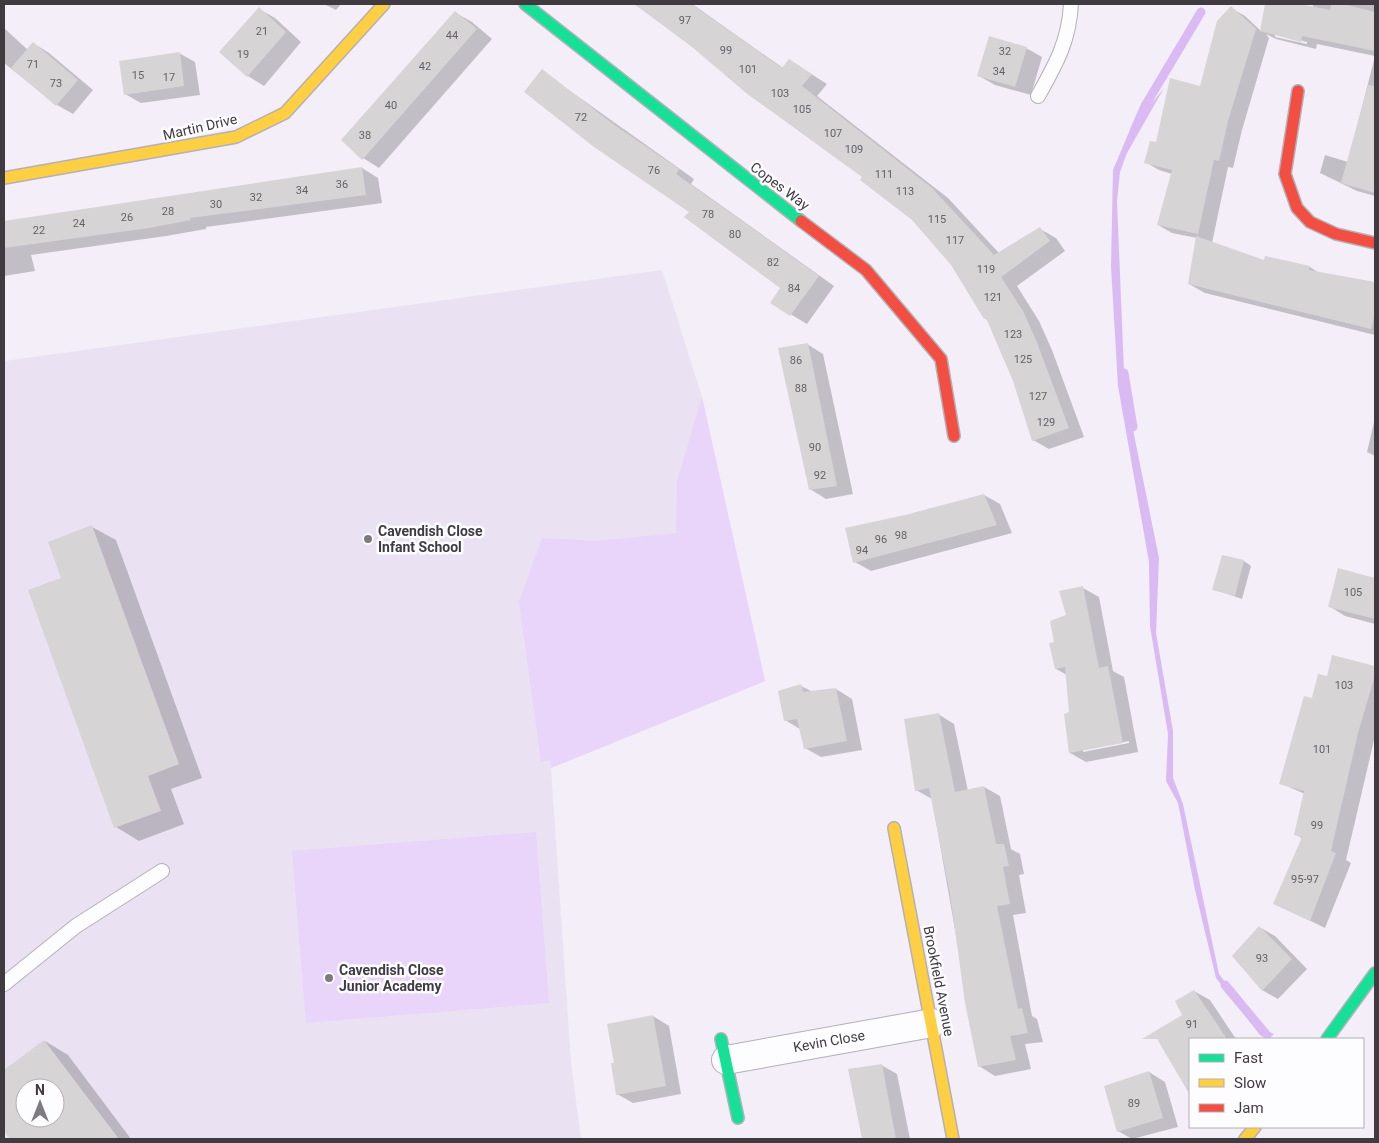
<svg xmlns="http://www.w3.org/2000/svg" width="1379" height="1143" font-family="Roboto,sans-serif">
	<rect width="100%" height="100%" fill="#f3eef8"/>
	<path fill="#eae2f2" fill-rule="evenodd" d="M662,270L702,397L765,681L551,768L571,1062L581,1139H4V361ZM25,1088H55V1118H25Z"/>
	<path fill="#e9d4fa" d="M702,397L765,681L551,768L550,760L541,762L519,602L542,538L597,541L676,533L677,481Z
		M536,832L549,1003L306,1023L292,851Z"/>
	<path fill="#dabaf3" d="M1164,88L1127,153L1120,172L1117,201L1124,372L1129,410L1159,558L1156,633L1173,731V778L1183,804L1219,974L1252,1018L1261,1028L1274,1034L1269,1039L1260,1035L1216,978L1195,890L1178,803L1166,781L1168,734L1150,626L1149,562L1118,386L1111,267L1113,170L1129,132Z"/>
	<path fill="#0003" fill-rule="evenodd" d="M324,4H341L336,10Z
		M636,4H692L783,68L805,70L827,84L817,96L948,198L999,253L1040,229L1056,238L1065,251L1017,286L1039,321L1052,350L1084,437L1049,449L1033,440L1014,380L988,321L985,318L952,264L913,219L864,177Z
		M1267,4H1295L1313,8V4H1375V196L1357,191L1320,173L1325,155L1348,162L1375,56L1317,44L1316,49L1276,39L1266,34L1269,38L1242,130L1233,168L1228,167L1212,243L1265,262L1310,267L1319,273L1375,284V335L1205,293L1189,284L1197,238L1172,233L1158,225L1172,174L1159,170L1145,162L1157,144L1201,88L1231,8L1245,16L1261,31ZM1275,34L1307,42V44L1275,37Z
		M259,9L275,18L301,42L264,86L248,76L220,52Z
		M456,13L472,22L492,39L379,168L363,158Z
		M4,28L28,50L33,43L49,53L93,90L73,114L57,105L4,63Z
		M1026,48L1042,57L1031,95L995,85L979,76Z
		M179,53L195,62L200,95L141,103L125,94Z
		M542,71L694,179L691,184L834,286L807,324L772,303L782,288L691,212Z
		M362,168L378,178L382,203L206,227V229L166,236L31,255L35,271L4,276V223Z
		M807,344L823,354L853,494L826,499L810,489Z
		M1374,422L1375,423V456L1367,452Z
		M984,495L1000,504L1012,533L871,571L855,562L906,516Z
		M92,527L116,540L202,778L171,789L184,824L139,841L116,827L63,578Z
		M1244,561L1251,566L1242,599L1213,589Z
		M1339,569L1375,579V624L1345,616L1329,606Z
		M1083,588L1099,597L1113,671L1124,677L1138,752L1086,762L1070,753L1071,713L1067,675L1056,669V643ZM1129,741V743L1083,752V750Z
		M1333,657L1375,668V736L1346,860L1351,863L1325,928L1274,903L1303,839L1295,834L1305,794L1280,783L1313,700L1328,678Z
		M801,686L813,692L836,689L852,699L862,750L821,757L805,748L800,729L785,720Z
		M938,714L954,724L968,791L984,787L1000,796L1011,849L1020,854L1024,874L1019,875L1026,913L1013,915L1032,1016L1037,1019L1043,1042L1025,1044L1031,1069L995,1076L979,1066L932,799L916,790Z
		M1259,927L1275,936L1307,969L1278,999L1262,990Z
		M1194,991L1210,1000L1236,1039H1190V1078L1177,1070L1184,1015Z
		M653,1016L669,1026L681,1094L633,1103L617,1094L615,1064Z
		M45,1041L68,1055L131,1139H12L4,1129V1071ZM25,1088H55V1118H25Z
		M881,1065L897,1074L910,1139H864L849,1070Z
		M1149,1072L1165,1082L1178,1127L1132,1139L1118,1131Z"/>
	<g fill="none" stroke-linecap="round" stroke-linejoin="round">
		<path stroke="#dabaf3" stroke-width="9" d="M1134,131L1145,106L1201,12
			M1124,373L1133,427
			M1225,985L1265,1033"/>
	</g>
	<path fill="#d7d4d6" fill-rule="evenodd" d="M634,4H691L782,68L789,59L812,74L802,86L932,188L994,255L1040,227L1050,241L1001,277L1023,311L1036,340L1069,428L1032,441L1013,381L986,318L984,319L951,265L912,220L860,180L862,177L746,93L692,47Z
		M1265,4H1300L1330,10L1331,4H1343L1375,12V51L1302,36L1301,42L1260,31Z
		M1231,6L1256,29L1228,121L1219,161L1214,160L1198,234L1157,225L1172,170L1144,163L1150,141L1156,142L1170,78L1200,86L1217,21Z
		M259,7L286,32L247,77L219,52Z
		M455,11L477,29L362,160L341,140Z
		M989,36L1027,47L1015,87L977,76Z
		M33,42L78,80L56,106L11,68Z
		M180,52L184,86L124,95L119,61Z
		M542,69L613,124L679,169L676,174L819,276L790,316L770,303L780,288L684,217L689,212L594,147L524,92Z
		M1368,85L1375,86V193L1341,183Z
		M362,167L366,195L190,218L191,220L149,228L4,248V221Z
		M1196,236L1264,260L1265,256L1310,266L1309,270L1375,282V313L1371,329L1188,284Z
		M808,343L837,486L809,490L778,348Z
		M984,494L997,525L853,563L845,528L905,515Z
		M92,525L179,764L148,776L161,811L114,828L28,590L61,578L48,542Z
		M1222,555L1244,560L1235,596L1212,590Z
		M1338,568L1375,578V619L1328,607Z
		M1083,586L1099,668L1108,666L1123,743L1069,753L1064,714L1069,712L1065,667L1055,669L1049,643L1054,642L1050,621L1066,615L1059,591Z
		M1332,655L1375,666V675L1358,733L1331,851L1336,853L1310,921L1273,904L1302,837L1294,835L1304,791L1279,784L1304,696L1312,698L1318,674L1327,676Z
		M801,684L803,692L836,688L847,741L804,749L797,719L784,721L778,691Z
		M939,713L955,792L984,786L996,844H1004L1009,866L1003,867L1010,904L997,906L1018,1009L1022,1008L1028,1033L1010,1036L1016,1060L978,1067L965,1003L950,894L929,788L915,791L904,719Z
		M1259,926L1292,959L1262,991L1232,956Z
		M1194,990L1227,1039H1190V1095L1157,1039H1142L1182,1015L1175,1001Z
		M653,1015L666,1086L616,1095L611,1063H614L607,1024Z
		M44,1040L119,1139H10L4,1131V1070ZM25,1088H55V1118H25Z
		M882,1064L896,1139H862L848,1069Z
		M1149,1071L1163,1118L1117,1132L1104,1086Z"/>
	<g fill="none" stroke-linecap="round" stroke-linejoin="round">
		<g stroke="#b4b0b7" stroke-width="16">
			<path id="lane" d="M1038,96C1056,64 1069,41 1071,4
				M4,984L76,926L162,871"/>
		</g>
		<g stroke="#b4b0b7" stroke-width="30">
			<path id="street" d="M726,1060L932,1023"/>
		</g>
		<g stroke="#b4b0b7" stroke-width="14">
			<path id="fast" d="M525,4L801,221
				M721,1039L738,1118
				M1327,1039L1375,973"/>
		</g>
		<g stroke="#b4b0b7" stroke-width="14">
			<path id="slow" d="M4,178L236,137L285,113L384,4
				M894,828L953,1139
				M1245,1139L1255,1127"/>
		</g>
		<g stroke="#b4b0b7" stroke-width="14">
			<path id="jam" d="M1298,91L1285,174L1297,208L1310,222L1336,234L1375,243
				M801,221L866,270L941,359L954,436"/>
		</g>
		<use href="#lane" stroke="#fdfcfe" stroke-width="14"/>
		<use href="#street" stroke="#fdfcfe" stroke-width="28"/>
		<use href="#fast" stroke="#16e098" stroke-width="11"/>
		<use href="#slow" stroke="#ffcf43" stroke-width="11"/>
		<use href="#jam" stroke="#f24e42" stroke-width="11"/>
	</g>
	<g fill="#7e7a81" stroke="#fdfcff" stroke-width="2">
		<circle cx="368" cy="539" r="5"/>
		<circle cx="329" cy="978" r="5"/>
	</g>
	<g text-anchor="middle" stroke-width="5" stroke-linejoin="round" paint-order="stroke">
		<g font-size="11" fill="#656166">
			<text x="685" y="24">97</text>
			<text x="262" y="35">21</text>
			<text x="452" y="39">44</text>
			<text x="726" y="54">99</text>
			<text x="1005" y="55">32</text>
			<text x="243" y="58">19</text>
			<text x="33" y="68">71</text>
			<text x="425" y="70">42</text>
			<text x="748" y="73">101</text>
			<text x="999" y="75">34</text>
			<text x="138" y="79">15</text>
			<text x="169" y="81">17</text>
			<text x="56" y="87">73</text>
			<text x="780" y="97">103</text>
			<text x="391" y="109">40</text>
			<text x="802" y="113">105</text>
			<text x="581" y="121">72</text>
			<text x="833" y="137">107</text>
			<text x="365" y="139">38</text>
			<text x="854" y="153">109</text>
			<text x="654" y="174">76</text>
			<text x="884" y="178">111</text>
			<text x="342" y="188">36</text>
			<text x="302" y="194">34</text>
			<text x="905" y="195">113</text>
			<text x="256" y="201">32</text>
			<text x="216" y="208">30</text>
			<text x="168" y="215">28</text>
			<text x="708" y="218">78</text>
			<text x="127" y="221">26</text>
			<text x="937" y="223">115</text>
			<text x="79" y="227">24</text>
			<text x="39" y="234">22</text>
			<text x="735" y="238">80</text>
			<text x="955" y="244">117</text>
			<text x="773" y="266">82</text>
			<text x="986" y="273">119</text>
			<text x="794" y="292">84</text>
			<text x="993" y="301">121</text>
			<text x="1013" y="338">123</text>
			<text x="1023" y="363">125</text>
			<text x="796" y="364">86</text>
			<text x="801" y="392">88</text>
			<text x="1038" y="400">127</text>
			<text x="1046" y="426">129</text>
			<text x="815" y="451">90</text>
			<text x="820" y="479">92</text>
			<text x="901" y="539">98</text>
			<text x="881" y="543">96</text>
			<text x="862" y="554">94</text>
			<text x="1353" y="596">105</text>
			<text x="1344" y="689">103</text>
			<text x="1322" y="753">101</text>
			<text x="1317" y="829">99</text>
			<text x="1305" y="883">95-97</text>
			<text x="1262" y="962">93</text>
			<text x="1192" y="1028">91</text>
			<text x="1134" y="1107">89</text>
		</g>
		<g font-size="14" fill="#3f3b41" stroke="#fdfcff">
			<text transform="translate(200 127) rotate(-13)" y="5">Martin Drive</text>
			<text transform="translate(780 186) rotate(37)" y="5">Copes Way</text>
			<text transform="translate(939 981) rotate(79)" y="5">Brookfield Avenue</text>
			<text transform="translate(829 1041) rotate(-10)" y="5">Kevin Close</text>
		</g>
		<g font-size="14" font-weight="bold" fill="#3f3b41" stroke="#fdfcff" text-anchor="start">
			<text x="378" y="536">Cavendish Close<tspan x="378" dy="16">Infant School</tspan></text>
			<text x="339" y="975">Cavendish Close<tspan x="339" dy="16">Junior Academy</tspan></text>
		</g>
	</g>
	<rect width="1379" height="1143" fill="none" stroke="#3f3b41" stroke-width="10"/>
	<rect x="1189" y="1038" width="175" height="90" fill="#fdfcff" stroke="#b1afb3"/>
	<rect x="1199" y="1054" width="25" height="8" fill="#16e098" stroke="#b1afb3"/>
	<text x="1234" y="1063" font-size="15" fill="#3f3b41">Fast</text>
	<rect x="1199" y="1079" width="25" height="8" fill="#ffcf43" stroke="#b1afb3"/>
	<text x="1234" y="1088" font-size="15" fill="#3f3b41">Slow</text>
	<rect x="1199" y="1104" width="25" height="8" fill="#f24e42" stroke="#b1afb3"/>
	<text x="1234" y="1113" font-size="15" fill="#3f3b41">Jam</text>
	<g transform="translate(40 1103)"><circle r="24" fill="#fdfcff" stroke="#b1afb3"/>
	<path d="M0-4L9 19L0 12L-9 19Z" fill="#7e7a81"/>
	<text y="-8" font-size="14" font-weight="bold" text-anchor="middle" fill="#3f3b41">N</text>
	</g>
</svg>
